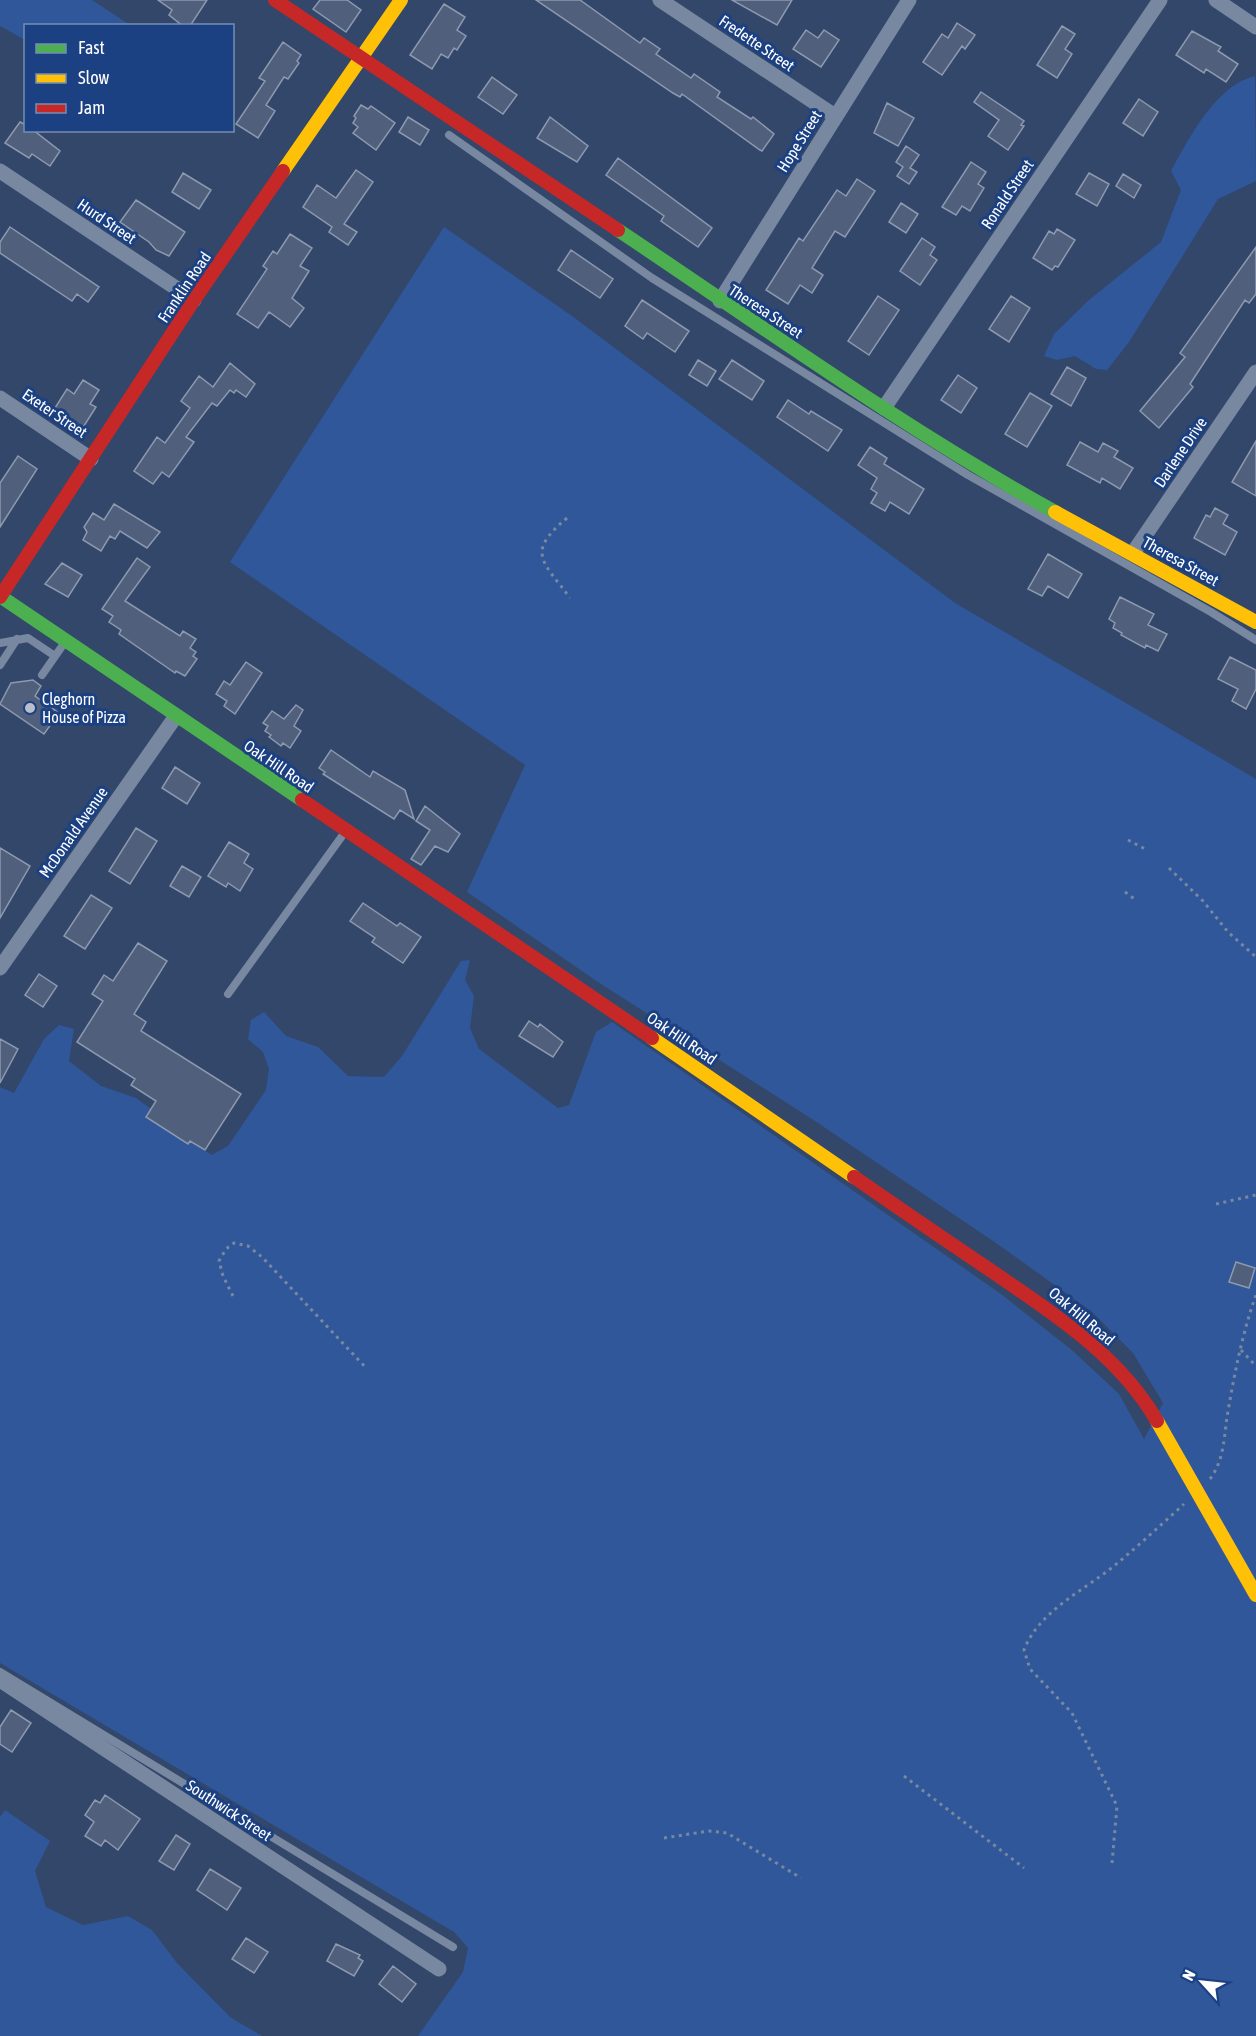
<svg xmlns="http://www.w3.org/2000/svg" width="1256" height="2036" font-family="'Asap Condensed',sans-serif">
	<rect width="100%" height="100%" fill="#33476b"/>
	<path fill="#2f579a" d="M0,0H92L130,25L26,26L25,40L0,26Z
		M1255,76L1256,181L1218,199L1129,342L1107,370L1096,369L1075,356L1057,360L1044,356L1054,334L1089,300L1161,242L1181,190L1171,171C1189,138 1216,85 1255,76Z
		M444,227L572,316L955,603L1256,779V2036H418L463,1972L468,1948L454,1932L0,1663V1087L14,1093L44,1039L59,1025L74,1029L69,1061L101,1086L136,1098L151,1109L146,1117L188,1143L190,1141L212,1155L228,1146L266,1090L269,1069L263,1052L248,1039L251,1020L264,1012L286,1036L318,1047L348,1076L384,1077L402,1056L461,961L470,960L465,980L474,996L470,1028L479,1049L558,1108L569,1105L596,1032L612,1022L1001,1294L1073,1351L1119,1394L1144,1439L1163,1403L1133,1353L1091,1311L996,1243L818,1123L598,982L467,892L525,765L230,562Z
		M5,1810L50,1841L35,1871L46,1907L83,1925L128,1916L152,1930L177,1963L230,2017L262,2036H0V1817Z"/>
	<path fill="#4f5f7c" stroke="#8d99af" stroke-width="1.5" d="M158,0H207L190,26H183L169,15L172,10Z
		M320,0H347L361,10L346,32L313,9Z
		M536,0H580L640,43L644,38L660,49L656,54L691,78L694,74L720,92L717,97L751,119L753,117L774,134L762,151L760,150L682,94L680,97L673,93Z
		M732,0H792L777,25Z
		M444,4L465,17L457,30L466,36L457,50L454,48L448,58L441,54L432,69L410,55Z
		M957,23L975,35L965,49L962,46L942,75L923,62L942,34L948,38Z
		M1062,26L1075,34L1065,49L1072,54L1057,78L1037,65Z
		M806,30L818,38L824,30L839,40L821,67L793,49Z
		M1192,31L1221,47L1218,51L1238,64L1226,82L1206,69L1204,73L1176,55Z
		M283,42L301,55L297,61L299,63L288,79L284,77L266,105L275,111L258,138L236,124L265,81L259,78Z
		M492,77L517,95L503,114L478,97Z
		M981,92L1024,121L1021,125L1024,126L1008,150L988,136L999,120L974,102Z
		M1139,99L1158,112L1143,136L1123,123Z
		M887,103L914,118L898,146L874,133Z
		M361,105L368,109L371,106L395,123L376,150L353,133L358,127L353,123L356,118L354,116Z
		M408,117L429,130L420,145L399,132Z
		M550,117L588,146L577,162L537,138Z
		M20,122L26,125V130H33L60,151L50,166L32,154L29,158L5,143Z
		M906,146L919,155L910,168L917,172L909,184L897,176L903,167L896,162Z
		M618,158L712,228L698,247L661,221L664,216L606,175Z
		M971,162L986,172L978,184L984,188L970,211L962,206L956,215L942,207Z
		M356,170L373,182L344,224L357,232L348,245L329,232L332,227L303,207L317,185L336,198Z
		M183,173L211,190L199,209L172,192Z
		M1089,173L1109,184L1097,206L1076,194Z
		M1123,174L1141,185L1134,198L1116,186Z
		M857,179L875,191L845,237L835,231L812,268L823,275L812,293L800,285L788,304L766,290L799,238L803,241L837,190L846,196Z
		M136,200L185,232L169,256L156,250L149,242L120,222Z
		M901,203L918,214L906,233L889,222Z
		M10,227L99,287L88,302L77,294L72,301L0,253V242Z
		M1057,229L1075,240L1058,267L1055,266L1052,270L1033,258L1049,231L1054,234Z
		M290,234L312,248L300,266L309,271L292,298L304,308L290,327L269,312L258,328L237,314L267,269L263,266L273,251L277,254Z
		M922,238L935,247L930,255L937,260L920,285L900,271Z
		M1256,247V294L1249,303L1245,300L1190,384L1193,387L1159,428L1140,411L1185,357L1180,353Z
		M571,250L613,279L600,298L558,270Z
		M878,296L899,310L869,355L848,341Z
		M1011,296L1030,308L1009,342L989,329Z
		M642,300L689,331L675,352L647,333L643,339L625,326Z
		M698,360L716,371L707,386L689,375Z
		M732,360L764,381L752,400L719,379Z
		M230,363L255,384L246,397L236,390L234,393L230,390L217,406L212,403L186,437L194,442L169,477L162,472L153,484L134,471L157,437L165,443L190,408L181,401L199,376L213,387Z
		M1067,367L1086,378L1071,406L1051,394Z
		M958,375L977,388L961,413L941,400Z
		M83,380L99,390L90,404L96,407L82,429L53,411L67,389L74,394Z
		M1030,393L1052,406L1027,447L1005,434Z
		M788,400L809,414L811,411L842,430L828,451L777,417Z
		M1256,441V496L1232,482Z
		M1080,442L1098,452L1103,443L1118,451L1114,457L1133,468L1120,489L1102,478L1100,483L1067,465Z
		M870,447L887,458L884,464L924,489L909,514L890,502L885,511L871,503L877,493L871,489L877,478L858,465Z
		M18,456L37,469L0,527V483Z
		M114,504L160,532L147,548L120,531L115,539L110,536L101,551L83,540L87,532L84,527L93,513L104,520Z
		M1215,508L1228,515L1223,524L1237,532L1225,555L1194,538L1206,515L1210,517Z
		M1048,554L1082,574L1068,598L1048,586L1042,596L1028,589Z
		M137,558L150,567L125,601L180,636L183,631L196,639L190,648L196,652L193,656L197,659L185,676L176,671L175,673L119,634L121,630L109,622L113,616L102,609Z
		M62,563L82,575L68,597L45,584Z
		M1120,597L1154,614L1148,625L1167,634L1158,651L1146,645L1145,648L1121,635L1122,633L1113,628L1115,623L1109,619Z
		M1230,657L1256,670V689L1246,709L1232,701L1238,689L1218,679Z
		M246,662L262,673L235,714L224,706L227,701L216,694L224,681L230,685Z
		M33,680L41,686L35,696L59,713L44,734L0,704L11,683Z
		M296,705L303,710L294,726L301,731L290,748L283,743L281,746L269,737L271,735L265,731L268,726L263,723L272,711L284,719Z
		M331,750L370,777L373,771L405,790L414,819L400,810L394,819L323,774L325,772L319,768Z
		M175,767L200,783L187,804L162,788Z
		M425,806L460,834L448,852L435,846L421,865L411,859L430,830L416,821Z
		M136,828L157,841L130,884L109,871Z
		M229,842L249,854L244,863L253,869L240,891L228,883L226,887L208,876Z
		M0,848L30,866L0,918Z
		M182,866L201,877L189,897L170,886Z
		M91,895L112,908L85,949L64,936Z
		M363,903L397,926L400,923L421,937L403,963L372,942L375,938L350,921Z
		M138,943L167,961L134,1014L146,1022L141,1031L241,1094L205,1150L190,1141L188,1144L146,1117L156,1101L131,1085L135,1079L77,1042L103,1001L92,994L104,975L113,981Z
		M39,974L57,986L43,1007L25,995Z
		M529,1021L538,1027L540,1024L563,1042L553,1057L519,1036Z
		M0,1039L18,1049L0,1083Z
		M1236,1262L1255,1268L1249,1288L1229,1282Z
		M11,1710L31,1723L12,1752L0,1744V1727Z
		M105,1795L140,1819L118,1850L105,1840L101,1846L85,1836L94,1822L85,1815L95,1800L100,1803Z
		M176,1835L190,1844L174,1870L159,1861Z
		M210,1869L241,1888L227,1910L197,1890Z
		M246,1938L268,1952L254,1973L232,1959Z
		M336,1944L360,1955L358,1958L363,1961L354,1976L327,1961Z
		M393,1966L416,1984L402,2002L379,1984Z"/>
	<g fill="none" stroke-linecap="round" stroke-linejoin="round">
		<path stroke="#7988a1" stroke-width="3" stroke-dasharray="3 4.5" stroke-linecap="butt" d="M567,518C525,553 543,561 570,598
			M1128,840L1147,850
			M1169,868L1203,901L1228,932L1256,957
			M1125,892L1137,901
			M1216,1204L1256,1195
			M233,1296L223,1276L219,1261L226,1249L234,1243L248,1246L262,1257L367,1369
			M1241,1350L1256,1366
			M1210,1479C1224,1460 1224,1438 1227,1417C1234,1376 1242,1334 1256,1295
			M904,1776L1024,1868
			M664,1838L709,1831L727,1833L801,1878
			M1112,1863L1117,1806L1072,1713L1030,1669L1024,1650C1039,1611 1083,1591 1114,1566C1138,1546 1161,1525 1184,1504"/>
		<path stroke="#7988a1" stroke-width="8" d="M449,135L652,278L968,475L1211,612L1256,640
			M0,643L28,638L55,656
			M0,665L17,639
			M42,675L65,642
			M228,994L345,832
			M0,1672L453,1947"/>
		<path stroke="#7988a1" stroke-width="15" d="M660,0L835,116
			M1216,0L1256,27
			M0,171L194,300
			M720,301L909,0
			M0,398L91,459
			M884,408L1160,0
			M1133,553L1256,372
			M0,968L176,716
			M0,1680L439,1969"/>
		<path stroke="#4caf50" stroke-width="14" d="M618,230C762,326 903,428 1055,512
			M0,596L302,800"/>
		<path stroke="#ffc107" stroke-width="14" d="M283,171L401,0
			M1055,512L1256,622
			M652,1038L854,1177
			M1157,1421L1256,1595"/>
		<path stroke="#c62828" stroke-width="14" d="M275,0L618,230
			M0,597L194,300L283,171
			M302,800L652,1038
			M854,1177C900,1209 947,1241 993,1272C1054,1314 1119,1355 1157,1421"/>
	</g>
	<circle fill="#b8bfcb" stroke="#1b4183" stroke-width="2" cx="30" cy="708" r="6"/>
	<g text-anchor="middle" stroke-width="6" stroke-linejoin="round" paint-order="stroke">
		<g font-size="16" fill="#fff" stroke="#1b4183">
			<text transform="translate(757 43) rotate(34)" y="6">Fredette Street</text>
			<text transform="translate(799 141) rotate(-58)" y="6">Hope Street</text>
			<text transform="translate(1007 194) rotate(-56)" y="6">Ronald Street</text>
			<text transform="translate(107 221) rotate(34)" y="6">Hurd Street</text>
			<text transform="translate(184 287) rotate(-56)" y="6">Franklin Road</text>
			<text transform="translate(766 311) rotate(33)" y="6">Theresa Street</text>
			<text transform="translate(55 413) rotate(34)" y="6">Exeter Street</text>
			<text transform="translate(1180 452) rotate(-56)" y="6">Darlene Drive</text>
			<text transform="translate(1181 561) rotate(29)" y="6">Theresa Street</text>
			<text transform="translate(279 766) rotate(34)" y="6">Oak Hill Road</text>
			<text transform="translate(73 832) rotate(-55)" y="6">McDonald Avenue</text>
			<text transform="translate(682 1038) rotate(34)" y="6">Oak Hill Road</text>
			<text transform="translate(1082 1316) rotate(40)" y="6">Oak Hill Road</text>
			<text transform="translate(229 1810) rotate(33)" y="6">Southwick Street</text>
		</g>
		<g font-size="16" fill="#fff" stroke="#1b4183" text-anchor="start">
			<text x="42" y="705">Cleghorn<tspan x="42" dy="18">House of Pizza</tspan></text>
		</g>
	</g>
	<rect x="24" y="24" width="210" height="108" fill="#1b4183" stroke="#768db5" stroke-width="1.5"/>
	<rect x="36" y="44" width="30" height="9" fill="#4caf50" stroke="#768db5" stroke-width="1.5"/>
	<text x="78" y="54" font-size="18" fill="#ffffff">Fast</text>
	<rect x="36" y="74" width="30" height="9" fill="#ffc107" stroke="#768db5" stroke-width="1.5"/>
	<text x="78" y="84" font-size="18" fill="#ffffff">Slow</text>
	<rect x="36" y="104" width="30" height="9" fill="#c62828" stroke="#768db5" stroke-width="1.5"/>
	<text x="78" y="114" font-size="18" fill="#ffffff">Jam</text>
	<g transform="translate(1202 1982) rotate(297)" stroke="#1b4183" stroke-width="4.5" paint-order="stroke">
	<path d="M0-4.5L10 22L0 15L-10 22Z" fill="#ffffff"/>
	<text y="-9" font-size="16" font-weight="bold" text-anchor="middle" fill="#ffffff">N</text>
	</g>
</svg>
